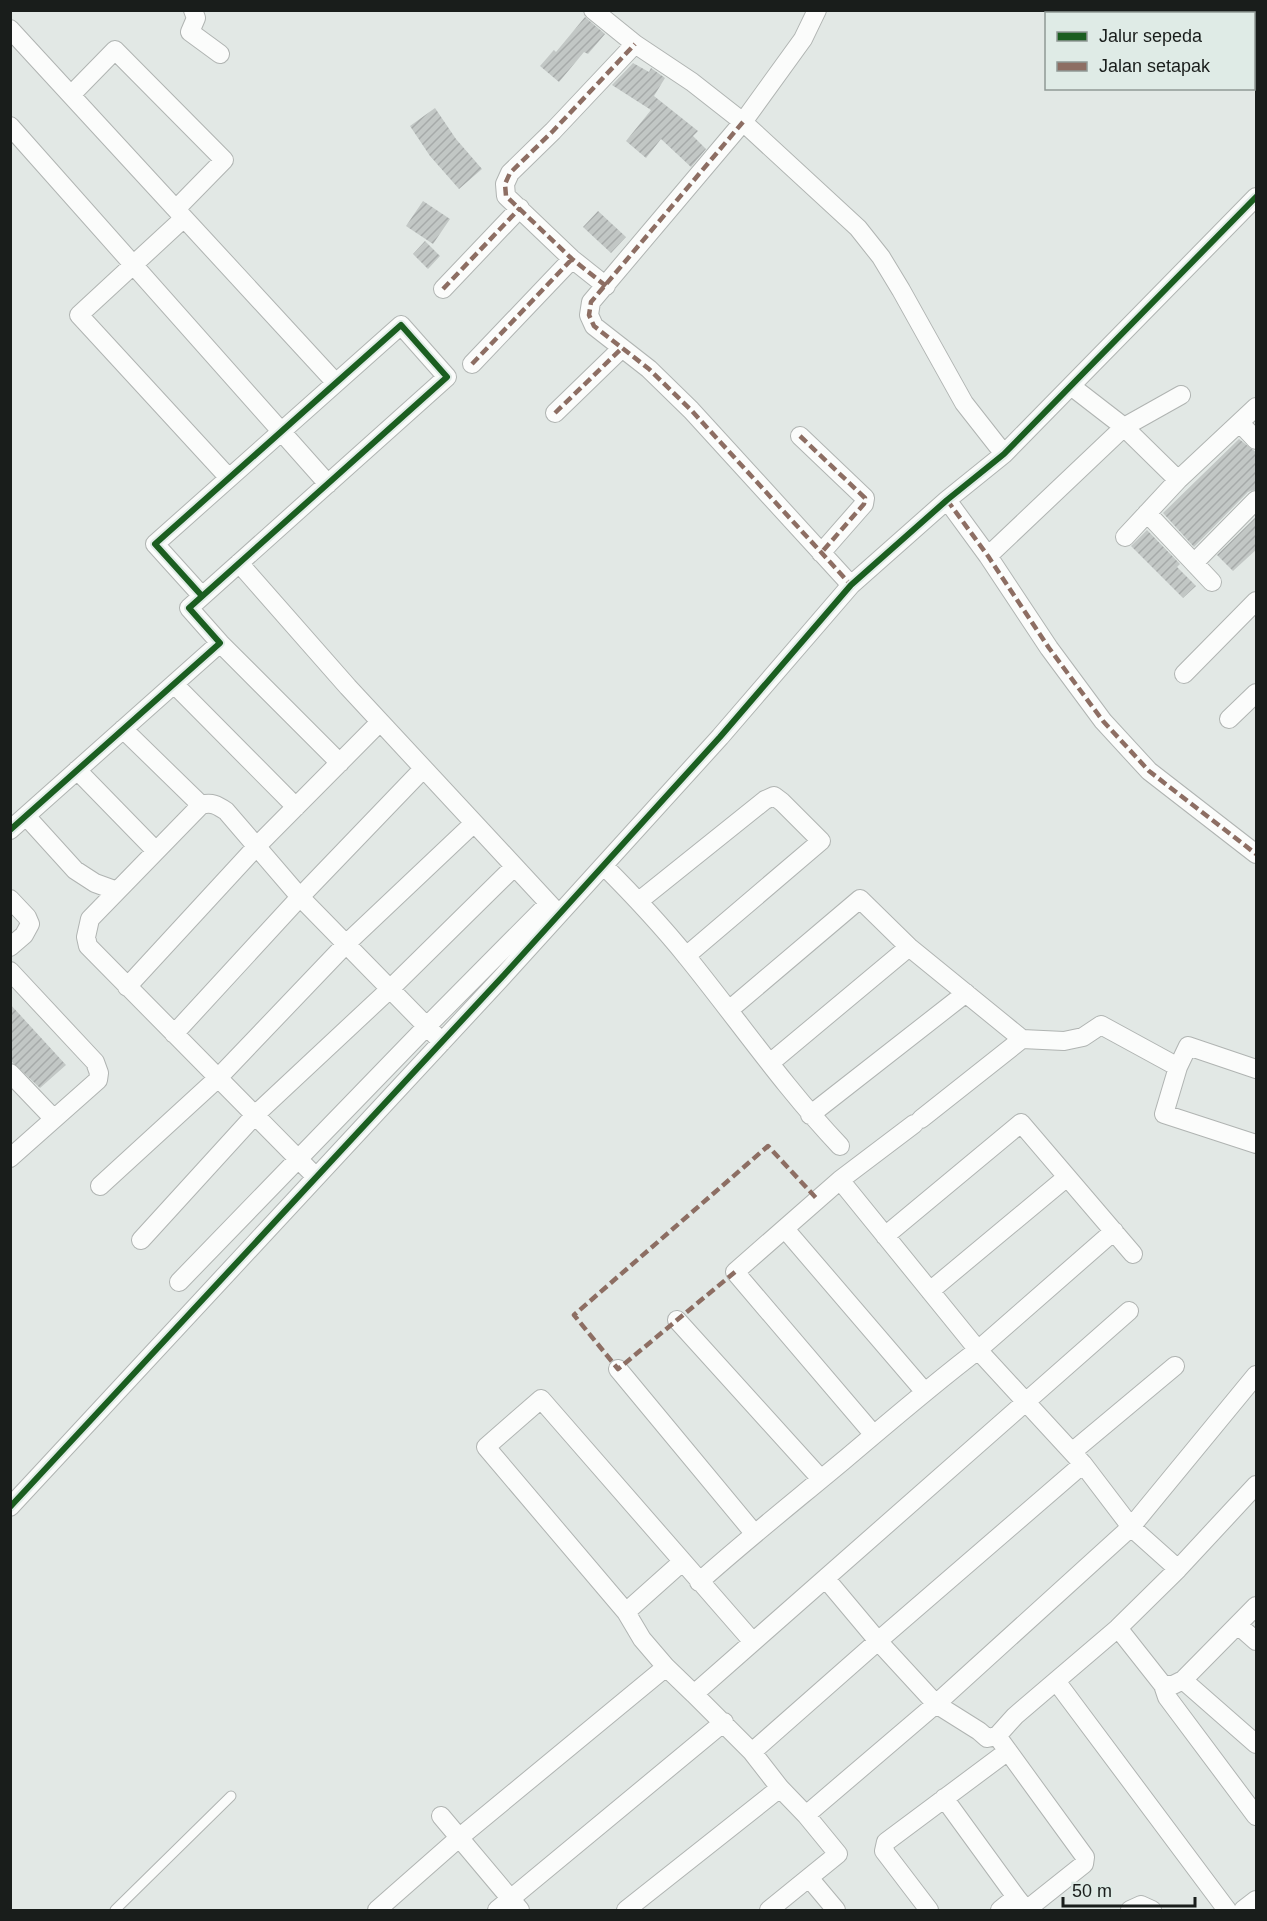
<svg xmlns="http://www.w3.org/2000/svg" width="1267" height="1921" font-family="Arial,sans-serif">
	<defs>
		<pattern id="building-hatch" width="6" height="6" patternUnits="userSpaceOnUse" patternTransform="scale(1.5)"><rect width="6" height="6" fill="#c2c7c5"/><path d="M-1 1l2-2M0 6l6-6M5 7l2-2" fill="none" stroke="#a6aaa9"/></pattern>
	</defs>
	<rect width="100%" height="100%" fill="#e2e8e5"/>
	<path fill="url(#building-hatch)" d="M585,17L605,34L588,54L584,52L559,82L540,66L554,50L556,52Z
		M633,63L649,72L651,68L665,78L654,96L698,131L693,136L706,149L691,167L661,139L646,158L626,141L651,110L612,85Z
		M435,108L456,139L482,169L459,189L430,156L410,126Z
		M423,201L450,219L433,244L406,226Z
		M598,211L626,237L611,253L583,227Z
		M425,241L440,256L428,269L413,254Z
		M1239,439L1257,453V489L1248,492L1194,547L1163,513Z
		M1257,516V549L1233,571L1217,555Z
		M1147,530L1180,564L1177,567L1196,586L1183,598L1131,546Z
		M10,1004L66,1065L40,1088L10,1060Z"/>
	<g fill="none" stroke-linecap="round" stroke-linejoin="round">
		<g stroke="#b0b4b2" stroke-width="11">
			<path id="lane" d="M115,1910L231,1796"/>
		</g>
		<g stroke="#b0b4b2" stroke-width="20">
			<path id="street" d="M193,10L196,18L190,32L220,54
				M593,10L635,44L692,82L743,122L858,228L881,257L901,290L964,403L1004,454
				M817,10L803,39L743,122L591,302L589,315L594,326L649,369L691,410L851,585
				M10,29L184,218
				M71,95L115,50L224,160L176,209
				M10,126L328,484
				M606,286L572,259L506,196L505,184L510,173L553,131L635,44
				M443,289L520,208
				M472,364L572,259
				M1071,386L1124,427L1178,480
				M555,413L622,348
				M1240,423L1256,440
				M800,436L865,498L864,504L821,553
				M229,478L79,315L184,218L336,383
				M947,500L988,556L1049,648L1103,721L1149,771L1256,854
				M1147,513L1212,582
				M1125,537L1178,480L1256,407
				M988,556L1124,427L1181,395
				M239,563L348,687L556,911
				M1194,563L1256,500
				M220,643L340,763
				M1184,674L1256,601
				M174,684L296,807
				M1229,719L1256,693
				M123,729L201,805
				M77,770L156,851
				M26,816L75,870L95,883L117,891
				M10,830L220,643L189,608L447,377L401,325L155,544L202,596
				M604,866C633,895 661,925 687,957C738,1020 784,1087 840,1146
				M10,899L27,917L30,924L24,935L10,947
				M639,901L765,800L774,796L782,802L821,841L686,956
				M10,971L95,1062L99,1073L98,1080L10,1158
				M127,987L256,847L380,722
				M729,1010L860,899L909,947L1022,1039L921,1119
				M174,1034L300,897L423,769
				M1022,1039L1064,1041L1083,1037L1101,1025L1178,1067
				M770,1063L909,947
				M1256,1069L1188,1046L1178,1067L1164,1114L1256,1144
				M10,1073L54,1119
				M810,1115L966,993
				M316,1177L88,946L86,937L90,919L201,805C212,802 217,805 226,811L300,897L442,1042
				M840,1180L978,1350L1114,1231
				M100,1186L218,1078L346,944L473,824
				M785,1229L924,1391
				M885,1236L1021,1123L1133,1254
				M141,1240L254,1116L391,988L514,867
				M179,1282L427,1026L548,904
				M930,1291L1067,1177
				M677,1320L821,1479
				M618,1369L754,1533
				M874,1435L735,1272L840,1180L914,1124
				M1072,1452L1175,1366
				M10,1507L504,975L720,737L851,585L947,500L1004,454L1256,197
				M1178,1569L1131,1527L1256,1375
				M826,1579L878,1641L936,1704L979,1731L987,1738L997,1736L1015,1716L1118,1628L1178,1569L1256,1485
				M699,1582C746,1540 795,1501 843,1461C888,1423 932,1385 978,1350L1083,1464L1131,1527L936,1704L806,1815
				M626,1612L682,1562
				M1239,1626L1256,1641
				M1118,1628L1163,1685H1173L1183,1680L1256,1606
				M666,1667L642,1639L626,1612L486,1447L541,1399L753,1642
				M1183,1680L1256,1744
				M1056,1681L1227,1910
				M1163,1685L1167,1697L1256,1816
				M997,1736L1085,1857L1084,1864L1030,1907H1024L1016,1897L1000,1910
				M752,1752L878,1641L1083,1464
				M944,1798L1016,1897
				M441,1816L520,1910
				M810,1879L836,1910
				M377,1910L460,1837L666,1667L694,1694
				M497,1910L724,1722
				M626,1910L780,1788
				M769,1910L838,1854L806,1815L780,1788L752,1752L694,1694L1129,1311
				M929,1910L884,1851L886,1842L1008,1751
				M1130,1910L1141,1905L1152,1910
				M1243,1910L1256,1900"/>
		</g>
		<use href="#lane" stroke="#fbfcfb" stroke-width="9"/>
		<use href="#street" stroke="#fbfcfb" stroke-width="18"/>
		<path stroke="#8d6e63" stroke-width="4.5" stroke-dasharray="9 4.5" stroke-linecap="butt" d="M743,122L591,302L589,315L594,326L649,369L691,410L851,585
			M606,286L572,259L506,196L505,184L510,173L553,131L635,44
			M443,289L520,208
			M472,364L572,259
			M555,413L622,348
			M800,436L865,498L864,504L821,553
			M947,500L988,556L1049,648L1103,721L1149,771L1256,854
			M735,1272L618,1369L574,1315L768,1146L818,1200"/>
		<g stroke="#dfebe6" stroke-width="10">
			<path id="cycleway" d="M10,830L220,643L189,608L447,377L401,325L155,544L202,596
				M10,1507L504,975L720,737L851,585L947,500L1004,454L1256,197"/>
		</g>
		<use href="#cycleway" stroke="#1b5e20" stroke-width="6"/>
	</g>
	<rect width="1267" height="1921" fill="none" stroke="#191d1b" stroke-width="24"/>
	<rect x="1045" y="12" width="210" height="78" fill="#dfebe6" stroke="#909995" stroke-width="1.5"/>
	<rect x="1057" y="32" width="30" height="9" fill="#1b5e20" stroke="#909995" stroke-width="1.5"/>
	<text x="1099" y="42" font-size="18" fill="#191d1b">Jalur sepeda</text>
	<rect x="1057" y="62" width="30" height="9" fill="#8d6e63" stroke="#909995" stroke-width="1.5"/>
	<text x="1099" y="72" font-size="18" fill="#191d1b">Jalan setapak</text>
	<path d="M1063 1897v9h132v-9" fill="none" stroke="#191d1b" stroke-width="3"/>
	<text x="1072" y="1897" font-size="18" fill="#191d1b" stroke="#dfebe6" stroke-width="4.5" paint-order="stroke">50 m</text>
</svg>
